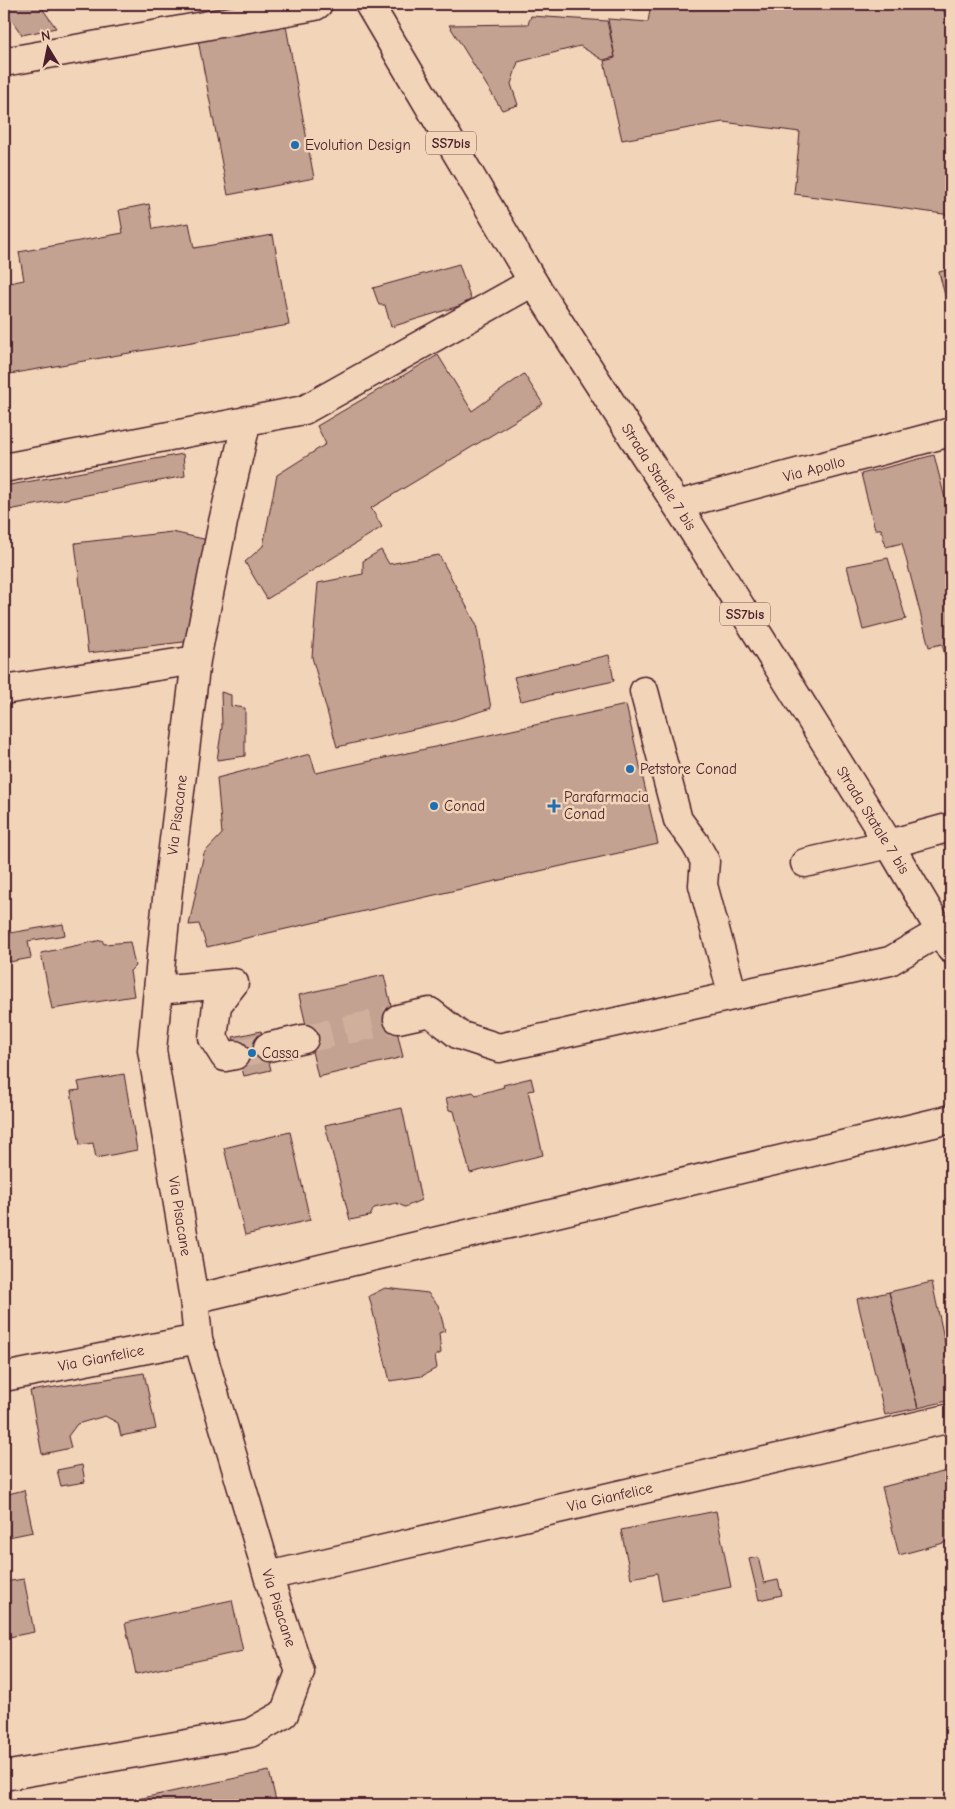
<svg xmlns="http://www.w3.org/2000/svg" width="955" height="1809" font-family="'Comic Neue',sans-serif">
	<rect width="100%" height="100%" fill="#f2d4b8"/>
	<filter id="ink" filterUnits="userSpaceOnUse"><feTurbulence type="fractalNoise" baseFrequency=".02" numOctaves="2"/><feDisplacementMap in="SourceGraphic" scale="10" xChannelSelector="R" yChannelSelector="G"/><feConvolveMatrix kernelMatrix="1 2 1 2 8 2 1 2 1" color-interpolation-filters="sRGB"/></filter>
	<g filter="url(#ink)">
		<path fill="#c3a291" stroke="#4a1f2b" d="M4,4H39L56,28L22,35L4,9Z
			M651,4H942L950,33H951V215L794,194L800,132L723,122L622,140L604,61L615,58L608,19L648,22Z
			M531,16L607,21L615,57L603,60L580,46L518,62L511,84L518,105L502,110L449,25L528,24Z
			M286,26L314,178L228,195L198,40Z
			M149,204L153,229L189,223L194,248L273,235L289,325L4,375V284L24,280L19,252L123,233L119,210Z
			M459,264L472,302L391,327L385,305H379L373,288Z
			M951,269V319L939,272Z
			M438,355L472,411L524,374L543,404L371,508L382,527L267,599L245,562L263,546L277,475L326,444L317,426Z
			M183,454L185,476L4,511V486Z
			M934,455L951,522V678L942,644L929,647L902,543L886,547L881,529H875L861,474Z
			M172,532L208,540L192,641L88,653L75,543Z
			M381,550L389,564L439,555L476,624L491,708L453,720L337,747L312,657L318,583L363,574V561Z
			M888,558L906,619L863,630L847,566Z
			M609,655L614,681L521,701L514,677Z
			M221,692L231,695V706L245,708V756L217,760L222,727Z
			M626,705L658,844L207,947L199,924L189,925L204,853L222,834L217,778L310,754L316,773Z
			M63,924L65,935L28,941L31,958L4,963V934Z
			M102,940L104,944L130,942L135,966L130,971L134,996L52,1009L41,953Z
			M384,975L403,1057L318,1077L299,995Z
			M261,1031L271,1070L244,1076L233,1037Z
			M124,1074L137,1150L96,1158L93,1143L80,1145L71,1091L80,1090L78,1082Z
			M531,1078L534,1090L528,1091L543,1155L470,1173L454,1111L449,1110L446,1098L473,1092L476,1095L504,1087L503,1085Z
			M402,1108L421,1200L405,1207L396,1203L374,1208L370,1216L350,1220L325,1125Z
			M290,1132L310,1220L245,1235L224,1148Z
			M932,1282L951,1371V1400L918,1408L889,1292Z
			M385,1288L428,1293L438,1305L445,1331L439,1333L441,1353L435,1356L437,1368L422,1376L390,1381L369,1296Z
			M889,1292L918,1408L885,1415L857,1299Z
			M144,1373L156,1429L121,1436L118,1423L105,1416L77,1424L68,1436L71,1448L42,1454L30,1391Z
			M82,1465L85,1482L61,1486L57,1470Z
			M951,1470V1541L899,1555L882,1487Z
			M24,1490L33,1532L4,1538V1495Z
			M716,1511L731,1587L662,1601L657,1573L631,1578L621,1530Z
			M758,1557L764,1583L778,1580L782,1595L759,1600L749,1559Z
			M24,1579L34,1632L4,1638V1582Z
			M232,1600L243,1651L136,1674L125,1623Z
			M269,1771L277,1805H134L133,1800Z"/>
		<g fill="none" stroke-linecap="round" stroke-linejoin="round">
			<path stroke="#d0b09c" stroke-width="28" stroke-dasharray="28 14" stroke-linecap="butt" d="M304,1039L398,1019
				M235,1055L268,1047"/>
			<g stroke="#4a1f2b" stroke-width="31">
				<path id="minor" d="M4,62L315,6L318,4
					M4,468L304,410L533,282
					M677,505L951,432
					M4,690L196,660
					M644,691L678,820L695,843L705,861L703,885L733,996
					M805,863L889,844L951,827
					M234,983L217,1005L213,1038L225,1057L235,1055
					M158,990L234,983
					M398,1019L430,1012L459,1035L499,1048L890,961L941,931
					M268,1047L304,1039
					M194,1299L951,1119
					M4,1377L198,1339
					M268,1576L951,1418
					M4,1776L250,1733L284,1714L300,1672L268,1576L198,1339L194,1299L152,1050L168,889L196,660L223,522L247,420"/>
			</g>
			<g stroke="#4a1f2b" stroke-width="31">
				<path id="major" d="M369,4L533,282L677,505L889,844L951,949"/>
			</g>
			<use href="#minor" stroke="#f2d4b8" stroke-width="28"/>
			<use href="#major" stroke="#f2d4b8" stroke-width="28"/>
		</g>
	</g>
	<g fill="#1f6fb2" stroke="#f2d4b8" stroke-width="2">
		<circle cx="295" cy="145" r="5"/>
		<circle cx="630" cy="769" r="5"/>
		<circle cx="434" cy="806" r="5"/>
		<path d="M551.5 798.5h5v5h5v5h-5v5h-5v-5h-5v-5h5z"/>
		<circle cx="252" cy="1053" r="5"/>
	</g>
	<g text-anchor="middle" stroke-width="5" stroke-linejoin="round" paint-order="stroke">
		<g fill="#f2d4b8" stroke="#7c5555" stroke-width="1">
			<rect x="426" y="131.5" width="50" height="23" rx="4"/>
			<rect x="720" y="602.5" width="50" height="23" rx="4"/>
		</g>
		<g font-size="14" font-weight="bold" fill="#4a1f2b">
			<text x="451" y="148">SS7bis</text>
			<text x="745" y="619">SS7bis</text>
		</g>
		<g font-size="15" fill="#4a1f2b" stroke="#f2d4b8" text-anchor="start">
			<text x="305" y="150">Evolution Design</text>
			<text x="640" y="774">Petstore Conad</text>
			<text x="564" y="802">Parafarmacia<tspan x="564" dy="17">Conad</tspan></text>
			<text x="444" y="811">Conad</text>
			<text x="262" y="1058">Cassa</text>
		</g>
		<g font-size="15" fill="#4a1f2b" stroke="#f2d4b8">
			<text transform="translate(814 469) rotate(-15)" y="5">Via Apollo</text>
			<text transform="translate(659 477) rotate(57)" y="5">Strada Statale 7 bis</text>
			<text transform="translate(177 815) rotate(-83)" y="5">Via Pisacane</text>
			<text transform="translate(873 820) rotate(58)" y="5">Strada Statale 7 bis</text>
			<text transform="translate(180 1216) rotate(81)" y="5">Via Pisacane</text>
			<text transform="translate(101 1358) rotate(-11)" y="5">Via Gianfelice</text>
			<text transform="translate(610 1497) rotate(-13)" y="5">Via Gianfelice</text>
			<text transform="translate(279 1608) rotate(72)" y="5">Via Pisacane</text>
		</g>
	</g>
	<rect width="955" height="1809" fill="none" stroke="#f2d4b8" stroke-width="20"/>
	<rect x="10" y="10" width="935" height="1789" fill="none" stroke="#4a1f2b" stroke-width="2" filter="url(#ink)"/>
	<g transform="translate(48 48) rotate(350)" stroke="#f2d4b8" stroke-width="4" paint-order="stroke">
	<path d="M0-4L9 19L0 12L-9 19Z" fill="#4a1f2b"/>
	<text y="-8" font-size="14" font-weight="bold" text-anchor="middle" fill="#4a1f2b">N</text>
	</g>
</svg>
